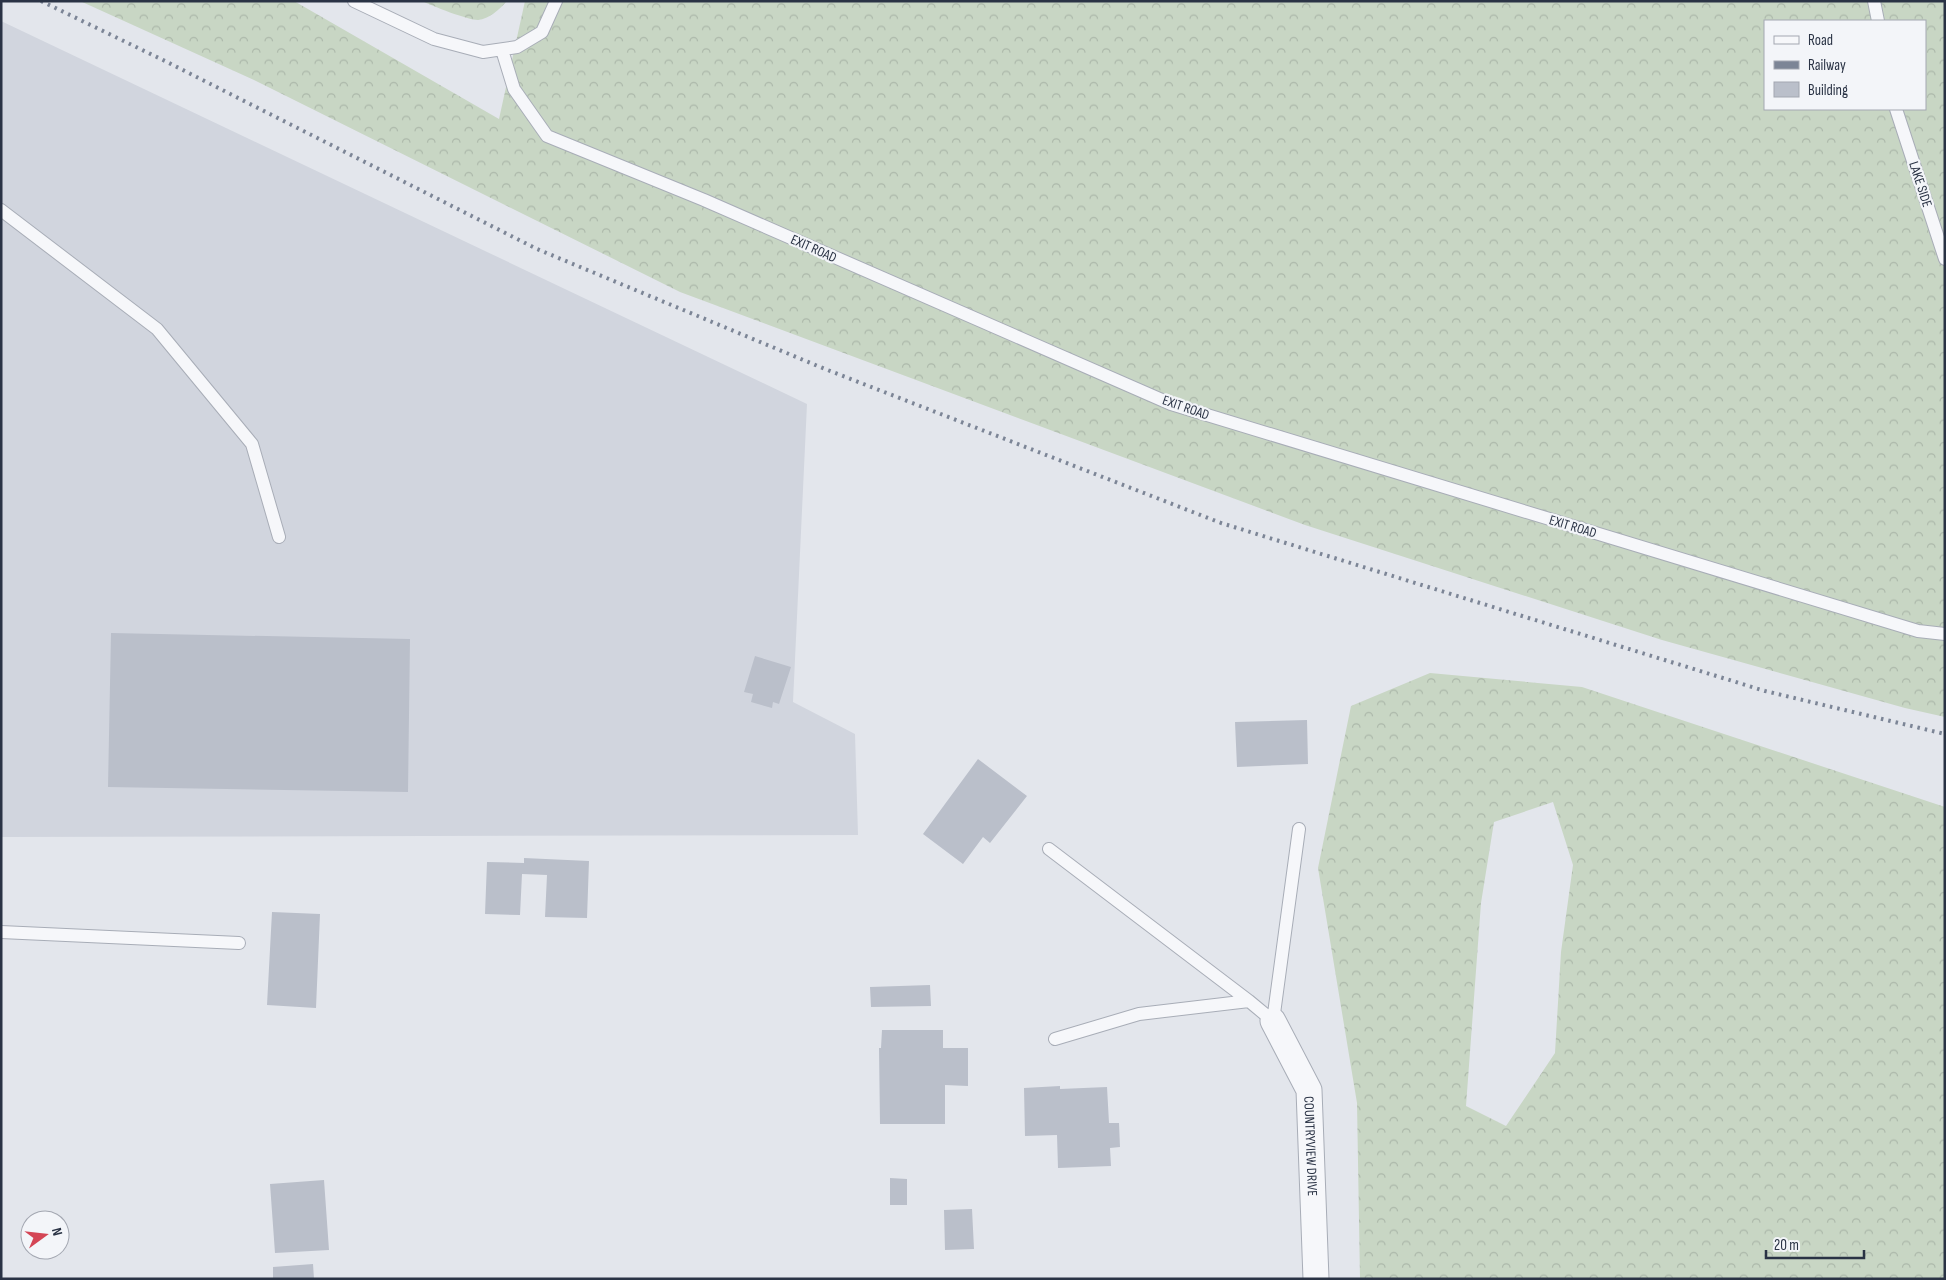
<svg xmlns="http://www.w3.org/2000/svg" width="1946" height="1280" font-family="'Sofia Sans Condensed',sans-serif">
	<defs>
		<pattern id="forest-crowns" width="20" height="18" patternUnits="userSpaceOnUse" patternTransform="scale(1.25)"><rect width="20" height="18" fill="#c8d6c4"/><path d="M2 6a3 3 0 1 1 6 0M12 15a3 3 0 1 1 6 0" fill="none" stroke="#acb8aa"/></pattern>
	</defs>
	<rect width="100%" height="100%" fill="#e3e6ec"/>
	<path fill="#d1d5de" d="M1,21L807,404L793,702L855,734L858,835L1,837Z"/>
	<path fill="url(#forest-crowns)" fill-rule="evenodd" d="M80,1H294L499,119L525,1H1945V717L1905,708L1662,640L1305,525L680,292L254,80ZM1765,21H1925V109H1765Z
		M422,1H507C500,9 489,19 478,20C468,20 432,6 422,1Z
		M1430,673L1582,687L1945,807V1279H1360L1357,1103L1318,868L1351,706ZM1553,802L1573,865L1561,952L1555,1053L1506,1126L1466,1106L1481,903L1494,822Z"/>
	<path fill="#babfca" d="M111,633L410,639L408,792L108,787Z
		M755,656L791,667L779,704L773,702L772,708L751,702L753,694L744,692Z
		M1307,720L1308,764L1237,767L1235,722Z
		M978,759L1027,796L990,843L983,837L963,864L923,834Z
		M524,858L589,861L587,918L545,917L547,875L522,874L520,915L485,914L487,862L524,863Z
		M272,912L320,914L316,1008L267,1005Z
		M930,985L931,1006L871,1007L870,987Z
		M882,1030H943V1048H968V1086L945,1085V1124H880L879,1048H881Z
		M1060,1086V1089L1107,1087L1109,1123H1119L1120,1147L1110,1148L1111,1166L1058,1168L1057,1135L1025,1136L1024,1088Z
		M890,1178L907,1179V1205H890Z
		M324,1180L329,1250L275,1253L270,1184Z
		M972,1209L974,1249L945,1250L944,1210Z
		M313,1264L314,1279H273V1267Z"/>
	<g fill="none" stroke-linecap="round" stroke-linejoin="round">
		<g stroke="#a8adb7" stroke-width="14">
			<path id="lane" d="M354,1L434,39L483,52L517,47L542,32L556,1
				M1874,1L1878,21
				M502,50L514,89L547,136L704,200L1171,404L1918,631L1945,634
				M1896,109L1945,259
				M1,210L157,329L252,444L279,537
				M1049,849L1249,1001
				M1,932L239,943
				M1273,1021L1299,829
				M1055,1039L1139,1014L1249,1001L1273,1021"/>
		</g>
		<g stroke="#a8adb7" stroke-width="27">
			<g id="street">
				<path id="s1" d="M1273,1021L1309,1090L1316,1279"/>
			</g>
		</g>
		<use href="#lane" stroke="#f6f7fa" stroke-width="12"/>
		<use href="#street" stroke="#f6f7fa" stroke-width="25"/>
		<path stroke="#7c8596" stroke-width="4" stroke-dasharray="2.5 5" stroke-linecap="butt" d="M41,1L165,61L537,249L825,369L1221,523L1765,691L1945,734"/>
	</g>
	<g text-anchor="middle" stroke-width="4.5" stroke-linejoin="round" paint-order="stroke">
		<g font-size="14" fill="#2a3345" stroke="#f3f5f9">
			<text transform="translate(1921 184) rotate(72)" y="5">LAKE SIDE</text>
			<text transform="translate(814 248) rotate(24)" y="5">EXIT ROAD</text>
			<text transform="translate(1186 407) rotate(19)" y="5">EXIT ROAD</text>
			<text transform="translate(1573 526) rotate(17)" y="5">EXIT ROAD</text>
			<text dy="5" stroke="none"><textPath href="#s1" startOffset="134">COUNTRYVIEW DRIVE</textPath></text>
		</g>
	</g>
	<rect width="1946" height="1280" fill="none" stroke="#2a3345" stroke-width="5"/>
	<rect x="1764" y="20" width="162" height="90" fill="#f3f5f9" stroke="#a3a7b1"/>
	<rect x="1774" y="36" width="25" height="8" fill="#f6f7fa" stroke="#a3a7b1"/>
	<text x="1808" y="45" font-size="15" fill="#2a3345">Road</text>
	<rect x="1774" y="61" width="25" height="8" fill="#7c8596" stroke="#a3a7b1"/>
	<text x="1808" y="70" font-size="15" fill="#2a3345">Railway</text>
	<rect x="1774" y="82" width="25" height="15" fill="#babfca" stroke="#a3a7b1"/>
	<text x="1808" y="95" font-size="15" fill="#2a3345">Building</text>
	<g transform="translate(45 1235) rotate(75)"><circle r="24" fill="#f3f5f9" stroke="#a3a7b1"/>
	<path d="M0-4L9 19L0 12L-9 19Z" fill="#d44555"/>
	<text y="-8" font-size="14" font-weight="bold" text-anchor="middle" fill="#2a3345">N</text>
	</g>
	<path d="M1766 1250v8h98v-8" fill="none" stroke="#2a3345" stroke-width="2.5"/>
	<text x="1774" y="1250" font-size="15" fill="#2a3345" stroke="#f3f5f9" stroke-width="4" paint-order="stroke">20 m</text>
</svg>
